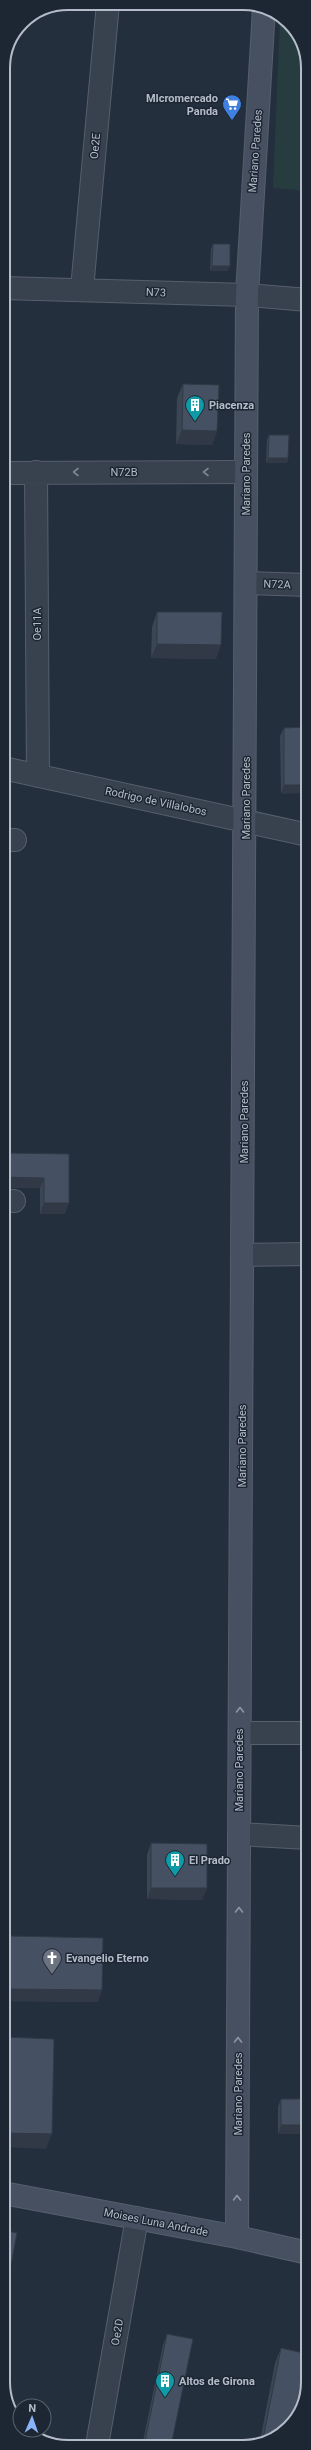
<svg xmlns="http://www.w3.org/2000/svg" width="311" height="2450" font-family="Roboto,sans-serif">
	<rect width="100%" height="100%" fill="#242f3e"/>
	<path fill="#263c3f" d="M280,18L292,25L308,64V191L273,188Z"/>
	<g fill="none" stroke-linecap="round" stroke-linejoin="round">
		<g stroke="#565f6c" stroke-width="24">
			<path id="street" d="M3,288L247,295L308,300
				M82,289L108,3
				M36,472L38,776
				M3,473L245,472
				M246,583L308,585
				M3,768L308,835
				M3,840H15
				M3,1201H14
				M243,1255L308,1254
				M240,1733H308
				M239,1834L308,1838
				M97,2445L137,2218"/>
		</g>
		<g stroke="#565f6c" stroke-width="24">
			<path id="secondary" d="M3,2193L237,2237L308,2253
				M237,2237L247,295L264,8"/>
		</g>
		<use href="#street" stroke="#38414e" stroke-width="22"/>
		<use href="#secondary" stroke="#465061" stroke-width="22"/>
	</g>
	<path fill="#3b4654" d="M213,244L228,271H210L211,249Z
		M183,384L217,431L212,445L176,444L177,398Z
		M269,435L288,458L287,463H266L267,439Z
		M157,612L216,659L151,658L152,627Z
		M308,727L281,794L280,736L284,728Z
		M69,1154L65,1214H40V1188H3Z
		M151,1843L207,1888L202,1900L147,1899V1855Z
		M10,1936L98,2002L5,2001L6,1948Z
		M281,2099H308L278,2134V2107Z
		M167,2334L171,2446H142L163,2345Z
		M281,2348L292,2425L260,2441L275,2363Z"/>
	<path fill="#303945" d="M212,266H230L228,271H210Z
		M182,430L217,431L212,445L176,444Z
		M268,458H288L287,463H266Z
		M157,644L221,645L216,659L151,658Z
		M284,785H308V793L281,794Z
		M3,1177L44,1178L40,1188H3Z
		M44,1203H69L65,1214H40Z
		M151,1888H207L202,1900L147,1899Z
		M9,1989L102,1990L98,2002L5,2001Z
		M281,2125H308V2134H278Z
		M3,2133L52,2134L46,2149L3,2147Z"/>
	<path fill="#455162" stroke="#303945" d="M3,69H7L3,102Z
		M213,244H230V266H212Z
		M183,384L219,385L217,431L182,430Z
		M269,435H289L288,458H268Z
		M157,612H222L221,645L157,644Z
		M308,727V785H284V728Z
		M3,1153L69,1154V1203H44V1178L3,1177Z
		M151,1843L207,1844V1888H151Z
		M10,1936L103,1938L102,1990L9,1989Z
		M3,2037L54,2039L52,2134L3,2133Z
		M281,2099H308V2125H281Z
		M3,2230L17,2233L3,2308Z
		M167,2334L193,2339L171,2446H144Z
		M281,2348L308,2354V2375L305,2389L292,2425L263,2439Z"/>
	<defs><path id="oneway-chevron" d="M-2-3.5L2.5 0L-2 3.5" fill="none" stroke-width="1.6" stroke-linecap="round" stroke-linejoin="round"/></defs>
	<g stroke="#7c8592">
		<use href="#oneway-chevron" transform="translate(76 472) rotate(180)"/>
		<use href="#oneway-chevron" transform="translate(206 472) rotate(180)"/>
	</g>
	<g stroke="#8e96a5">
		<use href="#oneway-chevron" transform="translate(240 1710) rotate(-90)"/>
		<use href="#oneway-chevron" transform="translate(239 1910) rotate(-90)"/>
		<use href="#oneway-chevron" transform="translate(238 2040) rotate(-90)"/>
		<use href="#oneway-chevron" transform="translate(237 2198) rotate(-90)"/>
	</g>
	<defs>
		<g id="supermarket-pin" transform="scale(1)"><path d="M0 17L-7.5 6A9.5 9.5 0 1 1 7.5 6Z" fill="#3f7fe0" stroke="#1d2633"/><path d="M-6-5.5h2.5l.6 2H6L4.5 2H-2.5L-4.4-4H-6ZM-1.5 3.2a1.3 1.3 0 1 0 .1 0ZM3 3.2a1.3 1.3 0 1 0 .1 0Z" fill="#fff"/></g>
		<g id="building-pin" transform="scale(1)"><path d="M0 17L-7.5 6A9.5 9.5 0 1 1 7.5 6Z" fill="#0f9aa8" stroke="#1d2633"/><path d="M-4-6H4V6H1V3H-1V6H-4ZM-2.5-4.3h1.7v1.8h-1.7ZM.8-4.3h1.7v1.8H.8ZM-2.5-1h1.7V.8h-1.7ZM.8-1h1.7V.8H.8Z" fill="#fff"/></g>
		<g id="church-pin" transform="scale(1)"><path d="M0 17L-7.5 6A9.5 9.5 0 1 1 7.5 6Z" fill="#6b7280" stroke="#1d2633"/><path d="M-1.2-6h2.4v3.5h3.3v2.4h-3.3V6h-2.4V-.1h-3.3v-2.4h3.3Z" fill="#fff"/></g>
	</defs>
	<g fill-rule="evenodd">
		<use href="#supermarket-pin" x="232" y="104"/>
		<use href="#building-pin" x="195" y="405"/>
		<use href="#building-pin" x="175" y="1860"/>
		<use href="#church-pin" x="52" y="1958"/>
		<use href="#building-pin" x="165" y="2381"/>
	</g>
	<g text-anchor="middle" stroke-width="3" stroke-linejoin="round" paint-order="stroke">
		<g font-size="11" font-weight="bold" fill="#b4bcc9" stroke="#1d2633" text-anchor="start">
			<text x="218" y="102" text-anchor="end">MIcromercado<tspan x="218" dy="13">Panda</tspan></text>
			<text x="209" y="409">Piacenza</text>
			<text x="189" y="1864">El Prado</text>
			<text x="66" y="1962">Evangelio Eterno</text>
			<text x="179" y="2385">Altos de Girona</text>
		</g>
		<g font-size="11" fill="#b4bcc9" stroke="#1d2633">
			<text transform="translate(95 146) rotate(-85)" y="4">Oe2E</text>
			<text transform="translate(255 151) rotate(-86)" y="4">Mariano Paredes</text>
			<text transform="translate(156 292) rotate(2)" y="4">N73</text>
			<text x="124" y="476">N72B</text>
			<text transform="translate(246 474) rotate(-90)" y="4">Mariano Paredes</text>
			<text transform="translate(277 584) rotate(2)" y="4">N72A</text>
			<text transform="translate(37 624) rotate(-90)" y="4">Oe11A</text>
			<text transform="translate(246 798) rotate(-90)" y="4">Mariano Paredes</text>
			<text transform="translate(156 801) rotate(12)" y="4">Rodrigo de Villalobos</text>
			<text transform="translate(244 1122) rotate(-90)" y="4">Mariano Paredes</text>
			<text transform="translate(242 1446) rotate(-90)" y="4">Mariano Paredes</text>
			<text transform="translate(239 1770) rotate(-90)" y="4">Mariano Paredes</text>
			<text transform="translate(238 2094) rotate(-90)" y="4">Mariano Paredes</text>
			<text transform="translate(156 2222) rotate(11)" y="4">Moises Luna Andrade</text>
			<text transform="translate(117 2332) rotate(-80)" y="4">Oe2D</text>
		</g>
	</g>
	<path d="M0 0H311V2450H0ZM68 10H243A58 58 0 0 1 301 68V2382A58 58 0 0 1 243 2440H68A58 58 0 0 1 10 2382V68A58 58 0 0 1 68 10Z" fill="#1d2633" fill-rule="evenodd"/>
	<path fill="none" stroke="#b4bcc9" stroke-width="2" d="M68 10H243A58 58 0 0 1 301 68V2382A58 58 0 0 1 243 2440H68A58 58 0 0 1 10 2382V68A58 58 0 0 1 68 10Z"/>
	<g transform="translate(32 2418) rotate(2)"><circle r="19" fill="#1d2633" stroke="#59626f"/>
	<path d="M0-3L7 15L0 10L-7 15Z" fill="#8ab4f8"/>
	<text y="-6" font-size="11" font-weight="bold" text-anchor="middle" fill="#b4bcc9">N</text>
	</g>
</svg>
